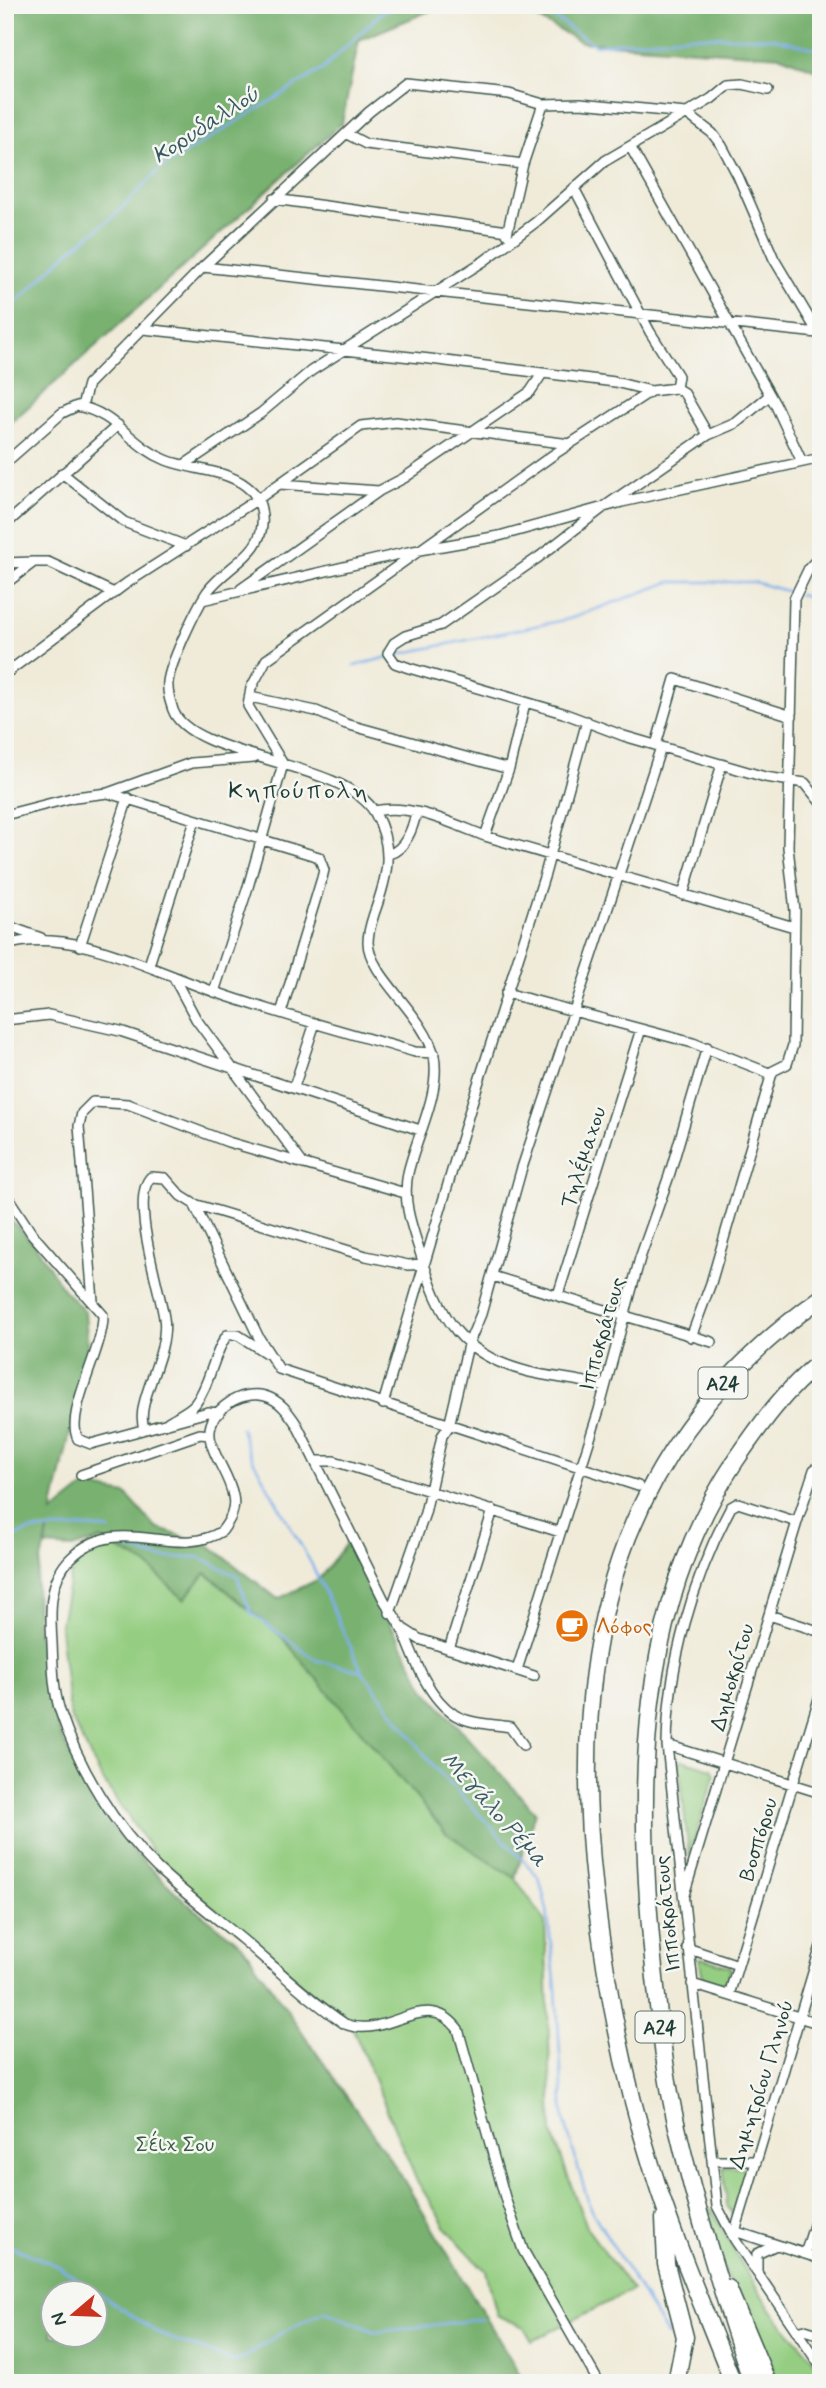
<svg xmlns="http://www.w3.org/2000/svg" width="826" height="2388" font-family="Mynerve,sans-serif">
	<rect width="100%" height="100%" fill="#f6f6f2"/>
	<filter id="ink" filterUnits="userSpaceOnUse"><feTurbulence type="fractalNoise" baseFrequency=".0143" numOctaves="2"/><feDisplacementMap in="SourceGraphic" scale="14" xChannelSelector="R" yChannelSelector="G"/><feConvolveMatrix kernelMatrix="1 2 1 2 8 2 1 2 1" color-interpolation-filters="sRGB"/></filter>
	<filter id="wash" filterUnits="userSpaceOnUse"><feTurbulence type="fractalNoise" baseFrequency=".00686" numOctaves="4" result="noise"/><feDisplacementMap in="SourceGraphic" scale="28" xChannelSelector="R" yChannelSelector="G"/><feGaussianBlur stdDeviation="1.57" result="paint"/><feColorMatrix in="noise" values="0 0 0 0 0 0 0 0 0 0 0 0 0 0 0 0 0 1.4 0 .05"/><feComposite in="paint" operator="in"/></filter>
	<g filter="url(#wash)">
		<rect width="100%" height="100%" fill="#f0ebd9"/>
		<path fill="#95ce82" stroke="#5a865b" stroke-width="2" d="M101,1539L147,1565L184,1599L205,1573L282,1637L446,1833L515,1878L545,1921L552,2131L586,2227L632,2290L532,2341L524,2327L497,2315L486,2271L448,2231L416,2179L353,2029L159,1861L102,1779L70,1716L60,1628L75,1554Z
			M682,1760L712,1769L715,1774L689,1856L679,1763Z
			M701,1958L731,1967L726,1985L703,1978L699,1959Z
			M723,2167L748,2168L734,2215L727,2206Z
			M711,2208C731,2246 753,2286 779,2320C793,2339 821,2358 821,2383H772L723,2267L705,2213Z"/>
		<path fill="#78b170" stroke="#4c7752" stroke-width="2" fill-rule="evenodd" d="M5,5H444L359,40L342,123L5,428Z
			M513,5H821V72L781,56L581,42Z
			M5,1214L36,1246L63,1289L85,1312L88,1353L52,1513L86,1486L126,1494L156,1528L209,1545L278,1599L319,1579L350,1538L375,1595L427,1692L535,1812L515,1878L446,1833L282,1637L206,1573L184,1599L147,1565L101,1539L72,1548L46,1546L48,1531L36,1581L37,1626L51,1700L61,1736L76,1767L113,1827L134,1852L187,1903L242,1945L399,2172L525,2383H5ZM52,2294H94V2336H52Z"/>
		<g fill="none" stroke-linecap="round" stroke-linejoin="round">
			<path stroke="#80b0eb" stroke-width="2.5" d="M535,5L595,45L691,36L773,38L821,50
				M5,309L14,305L69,251L113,217L161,168L323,69L382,12L399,5
				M799,595L821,601
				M395,655L569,619L670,582H754L793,593
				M354,666L388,657
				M241,1428L248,1451L311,1563L362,1671
				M5,1541L28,1531L90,1527L110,1530
				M120,1546L159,1558L200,1557L237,1576L251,1613L316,1660L362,1671L434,1767L539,1877L547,1910L556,1989L564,2119L590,2208L668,2336
				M5,2244L58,2266L159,2334L236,2362L283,2332L324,2311L376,2332L482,2319"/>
		</g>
	</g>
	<g filter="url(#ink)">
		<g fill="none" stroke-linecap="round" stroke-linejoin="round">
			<g stroke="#3e574d" stroke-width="12">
				<path id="street" d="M347,134L366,144L523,164
					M631,148L776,406L802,462
					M574,188L650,332L678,376L676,388L684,393L708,435
					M274,199L508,231
					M507,234L523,164L543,104
					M203,267L818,333
					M143,329L430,359L615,382L651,391L676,388
					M770,395L736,423L708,435L604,507L539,557L441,625L405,636L394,643L388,653L395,663L409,668L563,713L624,736L765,777L805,783L821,803
					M82,406L88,384L203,267L369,112L406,83L509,94L543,104L580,103L686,113L712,133L722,146L738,176L774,259L821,338
					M5,463L62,413L77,406C117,413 130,446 166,460C191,470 224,469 246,486C256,493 261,504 262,516C266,554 226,565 207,592C196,609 170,663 168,682C167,692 170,701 173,710C191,759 345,760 375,813C395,849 387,878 374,914C371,923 368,932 368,942C368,975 426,1016 434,1056C441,1093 416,1137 408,1173C402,1202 412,1227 421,1255C441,1319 460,1355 529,1372C554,1378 580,1379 605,1387
					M184,465L261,413L311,371L484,261L536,222L605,161L711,99L728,85L742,84L768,90
					M62,473L124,522L186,546
					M280,484L379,491L404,478L530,392L542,374
					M5,525L118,425
					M5,563L33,562
					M5,584L34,562H48L114,593
					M241,589L379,491
					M202,600L408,552L499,536L622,502L821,458
					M5,674L127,583L258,499L361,426L396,422L570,444
					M250,697L316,711L346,724L509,769
					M656,745L675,679L792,716
					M108,793L191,763L254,758
					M374,811C411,803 451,823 485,836L794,927
					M5,815L75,797L108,793L319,857L324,870L322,878L281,1013
					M485,836L509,769L525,703
					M389,854C405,850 413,828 416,813
					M683,895L722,764
					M5,925L41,938
					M5,945C73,926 152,971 215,992C281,1015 349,1033 415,1052L434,1053
					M80,946L128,798
					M149,965L195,820
					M173,976L196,1019L303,1164
					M214,992L248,887L283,764L248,706L251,688L266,660L553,455L651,391
					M506,993L693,1043L769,1073L787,1064L793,1045L795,911L788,847L794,599L809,568L821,555
					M5,1020L49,1015L120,1031L420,1130
					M294,1087L315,1023
					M5,1193L32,1234L103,1315C104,1349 64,1413 78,1439L91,1444L208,1412L219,1413
					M194,1204L259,1338L279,1369L638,1486
					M492,1276L712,1342
					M558,1295L641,1029
					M93,1301L79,1126L82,1113L93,1102L128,1104L228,1142L405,1193
					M691,1337L711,1283L772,1073
					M383,1404L472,1103L545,874L587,721
					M168,1422C175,1417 189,1411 195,1404C211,1383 212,1356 227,1335H238L266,1353
					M144,1428C134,1402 170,1354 164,1318C160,1289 129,1198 151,1177L165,1178L181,1196L194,1204L366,1256L408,1265L424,1264
					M317,1461H334L560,1532
					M81,1475L200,1434L210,1435
					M797,1522L738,1503L731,1507C693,1578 668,1665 667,1745L717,2206L735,2240L821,2367
					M390,1613L425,1513L442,1436L449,1426L468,1345L481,1314L521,1171L661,747
					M769,1615L821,1632
					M403,1630C414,1658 428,1698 455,1715C470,1724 493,1724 510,1727L523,1745
					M449,1649L493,1510
					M517,1670L599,1410L640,1258L669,1176L707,1047
					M534,1676L419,1639L402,1628L384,1600L297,1425C289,1413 280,1400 265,1396C253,1393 239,1396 229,1403C186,1432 228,1464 233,1496C236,1510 230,1520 222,1531C175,1561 119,1511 71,1558C48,1580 50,1613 52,1643C53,1665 53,1689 60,1711C79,1768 114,1826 157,1868C184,1893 214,1916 243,1940C276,1968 309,2000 345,2024C388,2041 425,1986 458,2029L506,2201L523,2250L599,2383
					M667,1745L821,1793
					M684,1895L797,1522L814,1470L821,1465
					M687,1948L738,1965
					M692,1984L821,2024
					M729,1995L821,1692
					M712,2161H756
					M731,2230L821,2259
					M735,2232L821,1946
					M805,2254L821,2203
					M757,2271V2254L774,2246
					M797,2332L805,2330L821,2335"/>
			</g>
			<g stroke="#3e574d" stroke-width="19">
				<path id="highway" d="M664,2218L666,2264L685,2337L676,2383
					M728,2288L768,2383
					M733,2383C706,2313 675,2243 653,2171C624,2080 606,1987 595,1892C568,1649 612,1447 821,1298
					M752,2383C724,2298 697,2213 677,2127C664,2072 659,2015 653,1959C636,1789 637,1608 736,1460C762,1422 785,1390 821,1361"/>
			</g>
			<use href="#street" stroke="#fff" stroke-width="9"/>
			<use href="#highway" stroke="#fff" stroke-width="16"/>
		</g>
	</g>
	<defs>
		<g id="cafe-disc" transform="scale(1.75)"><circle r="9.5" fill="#e8710a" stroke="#f6f6f2"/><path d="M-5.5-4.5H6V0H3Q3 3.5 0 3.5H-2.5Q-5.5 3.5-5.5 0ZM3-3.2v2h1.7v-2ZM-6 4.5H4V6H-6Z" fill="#fff"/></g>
	</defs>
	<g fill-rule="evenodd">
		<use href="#cafe-disc" x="572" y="1626"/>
	</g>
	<g text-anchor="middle" stroke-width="5" stroke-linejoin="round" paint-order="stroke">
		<g fill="#f6f6f2" stroke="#60746d" stroke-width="2">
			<rect x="698.5" y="1367.5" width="49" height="31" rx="5"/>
			<rect x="635.5" y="2011.5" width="49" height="31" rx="5"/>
		</g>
		<g font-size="19" font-weight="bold" fill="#1f3d34">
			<text x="723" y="1390">Α24</text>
			<text x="660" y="2034">Α24</text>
		</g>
		<g font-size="21" fill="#1f3d34" stroke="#f6f6f2">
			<text transform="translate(583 1157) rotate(-72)" y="7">Τηλέμαχου</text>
			<text transform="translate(602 1334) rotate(-74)" y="7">Ιπποκράτους</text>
			<text transform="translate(732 1677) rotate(-74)" y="7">Δημοκρίτου</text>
			<text transform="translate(758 1839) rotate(-73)" y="7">Βοσπόρου</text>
			<text transform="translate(667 1914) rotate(-96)" y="7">Ιπποκράτους</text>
			<text transform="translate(761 2084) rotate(-73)" y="7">Δημητρίου Γληνού</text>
		</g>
		<g font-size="21" fill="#c56008" stroke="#f6f6f2" text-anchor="start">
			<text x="596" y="1633">Λόφος</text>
		</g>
		<g font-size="21" fill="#375a44" stroke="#f6f6f2">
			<text x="175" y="2151">Σέιχ Σου</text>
		</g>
		<g font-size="23" font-style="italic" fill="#375a62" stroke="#f6f6f2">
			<text transform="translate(205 124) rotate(-33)" y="8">Κορυδαλλού</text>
			<text transform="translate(495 1809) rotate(48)" y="8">Μεγάλο Ρέμα</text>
		</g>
		<g font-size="24" letter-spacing="2" fill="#1f3d34" stroke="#f6f6f2">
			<text x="299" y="798">Κηπούπολη</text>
		</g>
	</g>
	<rect width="826" height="2388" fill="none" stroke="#f6f6f2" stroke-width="28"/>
	<g transform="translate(74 2314) rotate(251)"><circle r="33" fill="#f6f6f2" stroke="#a0aca6" stroke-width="2"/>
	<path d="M0-5L12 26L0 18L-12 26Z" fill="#c8321e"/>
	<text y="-10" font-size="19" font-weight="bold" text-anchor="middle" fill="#1f3d34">N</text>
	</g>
</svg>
